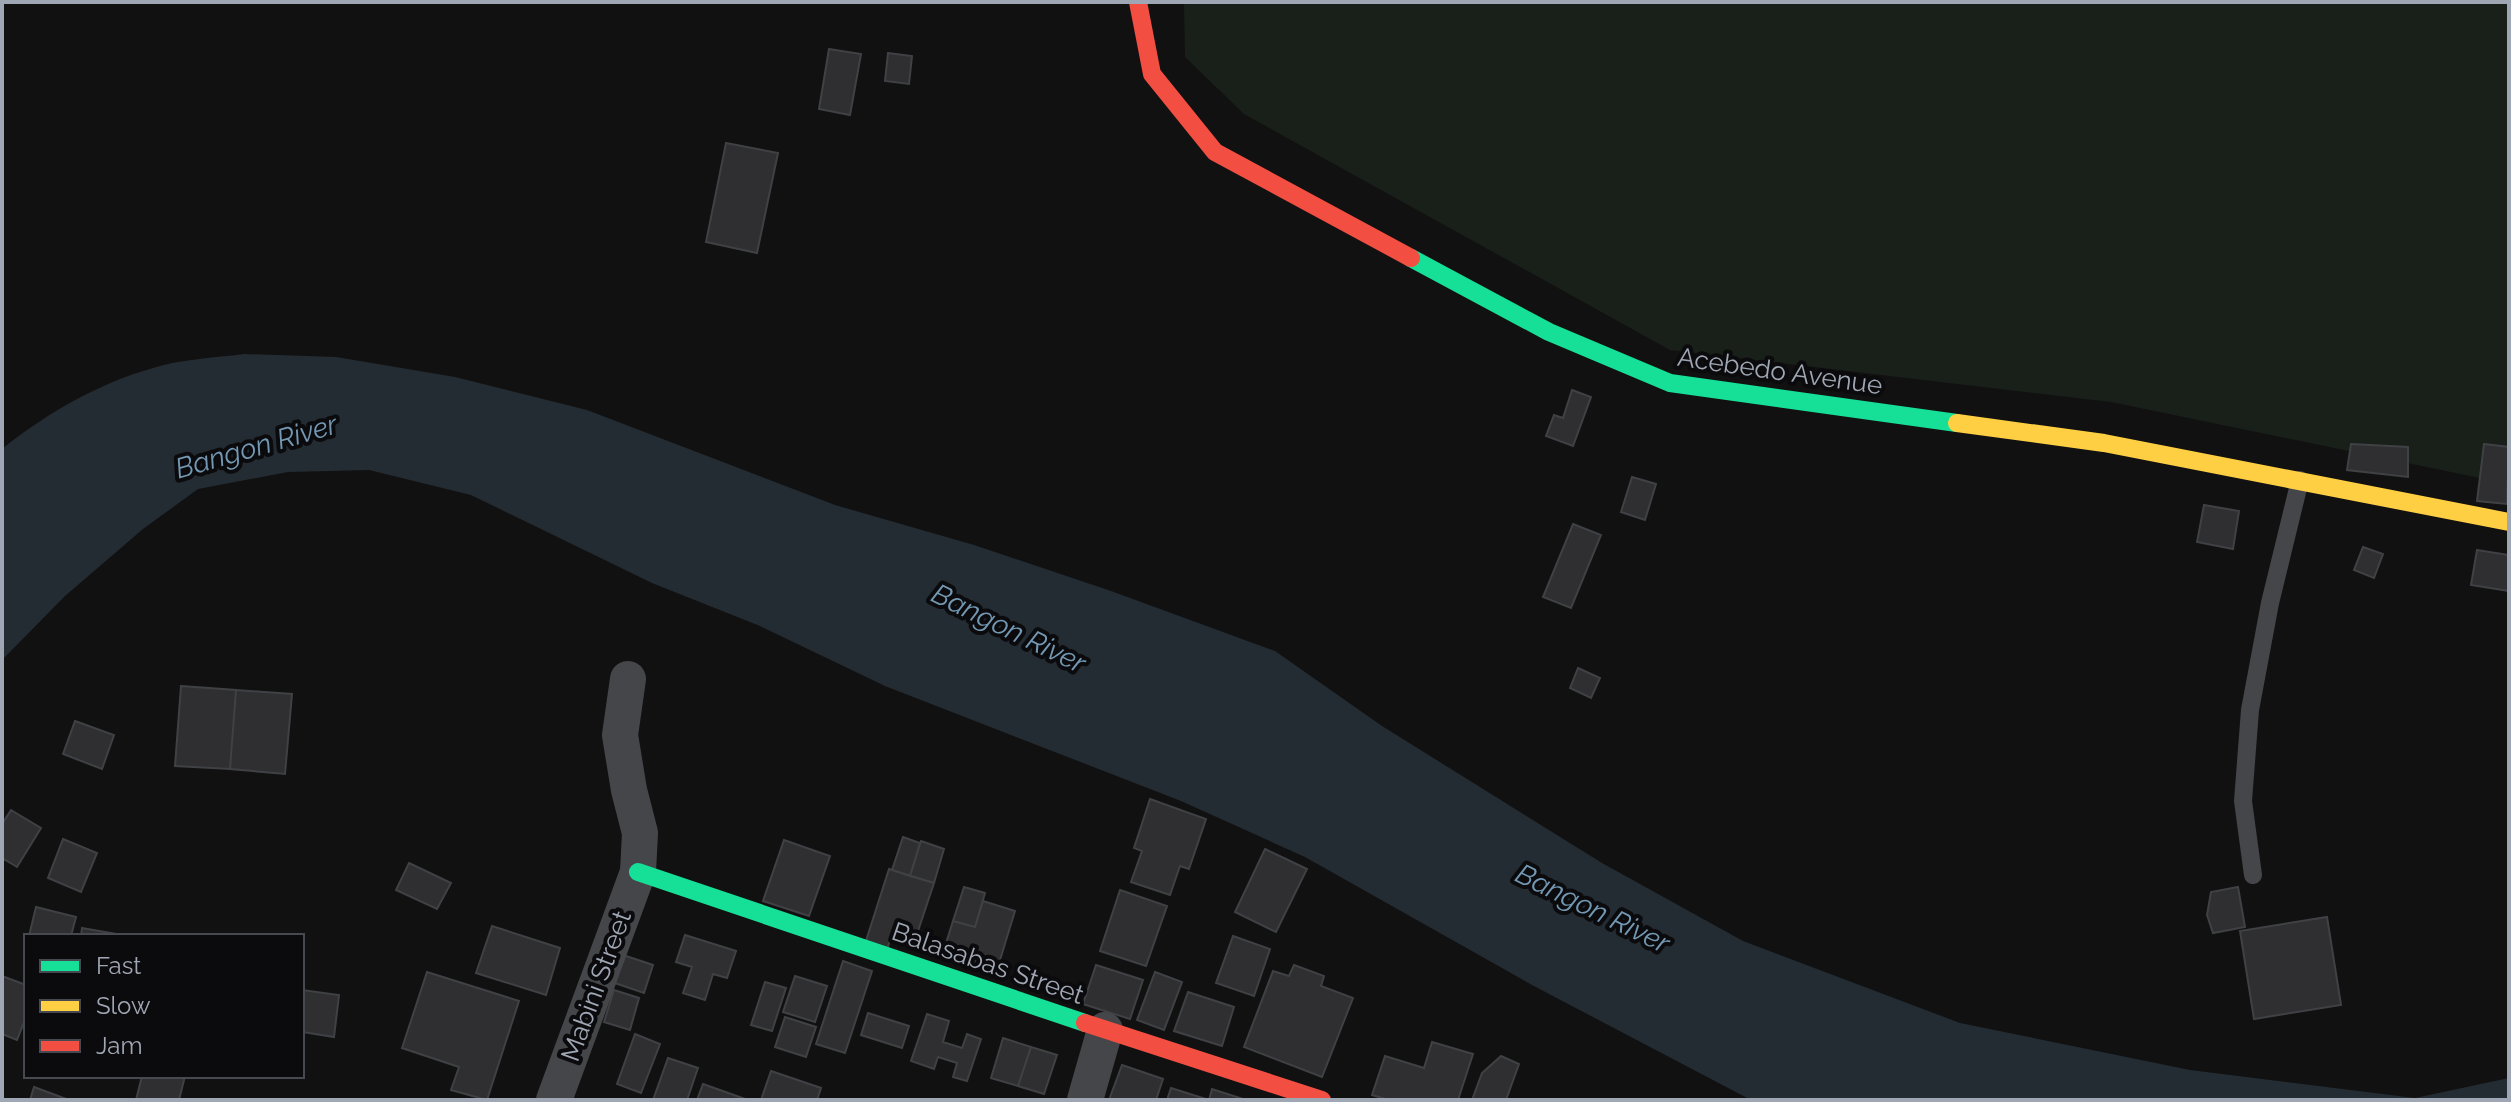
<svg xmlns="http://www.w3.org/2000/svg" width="2511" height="1102" font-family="Raleway,sans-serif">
	<rect width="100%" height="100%" fill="#111"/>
	<path fill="#19201a" d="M1184,2H2509V484L2111,402L1670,350L1244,114L1185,57Z"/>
	<path fill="#242c33" d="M244,354L336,357L455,377L587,410L835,505L974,545L1111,591L1275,651L1382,726L1602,863L1743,941L1960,1023L2190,1070L2415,1098L2509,1078V1100H1751L1532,985L1305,857L1181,801L885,686L760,626L652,583L471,495L369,470L288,472L198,489L143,529L65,596L2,660V449C47,413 97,384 153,368C181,359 214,358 244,354Z"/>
	<path fill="#2f2f31" stroke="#3f4145" stroke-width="2" d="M829,49L861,54L850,115L819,109Z
		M888,53L912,56L909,84L885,81Z
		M726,143L778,153L757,253L706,242Z
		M1572,390L1591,397L1573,446L1546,436L1554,415L1563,418Z
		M2351,444L2408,447V477L2347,470Z
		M2484,444L2509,447L2507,504L2477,501Z
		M1632,477L1656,484L1645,520L1621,512Z
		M2204,505L2239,511L2233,549L2197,542Z
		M1573,524L1601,535L1571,608L1543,597Z
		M2363,547L2383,554L2374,578L2354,570Z
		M2477,550L2509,555V591L2471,585Z
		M1578,668L1600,678L1591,698L1570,688Z
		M181,686L236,690L230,769L175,766Z
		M236,690L292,694L285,774L230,769Z
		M75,721L114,735L102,769L63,754Z
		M1150,799L1206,819L1189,869L1180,866L1170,895L1131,882L1142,851L1134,848Z
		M11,810L41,828L17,867L2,858V824Z
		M903,837L920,843L910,876L892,870Z
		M63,839L97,853L81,892L48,878Z
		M784,840L830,856L809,916L763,901Z
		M921,841L944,849L934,883L910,876Z
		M1265,849L1307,869L1276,932L1235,912Z
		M409,863L451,883L437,909L396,890Z
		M889,869L934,883L916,937L893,930L886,953L864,947Z
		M964,887L985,893L975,927L953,921Z
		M2238,887L2245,927L2213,933L2207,915L2211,892Z
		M1120,890L1167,906L1146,966L1100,951Z
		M983,901L1015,911L996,973L942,956L953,921L975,927Z
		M36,907L76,917L71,936H29Z
		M2327,917L2341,1005L2254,1019L2240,931Z
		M492,926L560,948L546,995L476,973Z
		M82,928L117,934V936H81Z
		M685,935L736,951L727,978L713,974L705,1000L683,993L692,967L676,962Z
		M1233,936L1270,949L1254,996L1216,983Z
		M620,954L653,965L644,993L612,982Z
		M843,961L872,971L845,1053L816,1044Z
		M1096,965L1143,980L1130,1019L1083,1004Z
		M1294,965L1324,976L1321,986L1353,998L1322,1077L1244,1047L1273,971L1289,976Z
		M427,972L519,1001L487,1100L451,1090L459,1067L402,1048Z
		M1155,972L1182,982L1164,1030L1137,1020Z
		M2,976L26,985V1017L17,1040L2,1034Z
		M795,976L827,986L815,1022L783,1012Z
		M765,982L786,988L772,1031L751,1025Z
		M302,990L339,995L334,1037L302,1032Z
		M614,990L639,998L630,1030L604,1022Z
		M1188,992L1234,1007L1222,1046L1174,1031Z
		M868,1013L909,1026L902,1048L861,1035Z
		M927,1014L949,1021L943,1042L962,1048L967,1034L981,1039L967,1081L953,1077L957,1063L938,1057L934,1069L911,1061Z
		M785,1017L816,1027L806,1057L775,1047Z
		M635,1034L660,1044L641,1093L617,1084Z
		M1003,1038L1031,1047L1018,1086L991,1078Z
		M1432,1042L1473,1054L1458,1100H1389L1372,1095L1385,1056L1424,1068Z
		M1031,1047L1057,1055L1044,1094L1018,1086Z
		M1501,1056L1519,1064L1506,1100H1472L1482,1073Z
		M668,1058L698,1068L687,1100H653Z
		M1122,1065L1163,1079L1156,1100H1109Z
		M771,1071L821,1088L817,1100H761Z
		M142,1076H185L179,1100H136Z
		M703,1084L748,1100H697Z
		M34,1087L69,1100H30Z
		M1171,1088L1209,1100L1212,1089L1246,1100H1167Z"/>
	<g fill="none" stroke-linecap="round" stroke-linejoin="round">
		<path stroke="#45464a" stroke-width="18" d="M2253,875L2243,801L2250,710L2270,603L2300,480"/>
		<path stroke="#45464a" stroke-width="36" d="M554,1100L638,872L640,833L629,790L620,735L628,679
			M1085,1100L1105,1030"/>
		<path stroke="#16e098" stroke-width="18" d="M1411,258L1549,332L1670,383L1957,423
			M638,872L1085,1023"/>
		<path stroke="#ffcf43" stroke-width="18" d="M1957,423L2104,443L2509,522"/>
		<path stroke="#f24e42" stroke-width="18" d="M1138,2L1152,74L1215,152L1411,258
			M1085,1023L1322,1100"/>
	</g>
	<g text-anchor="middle" stroke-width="8" stroke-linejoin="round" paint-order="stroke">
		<g font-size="26" fill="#a0a7b4" stroke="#0b0b0d">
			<text transform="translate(1780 371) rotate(8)" y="9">Acebedo Avenue</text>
			<text transform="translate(988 963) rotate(19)" y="9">Balasabas Street</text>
			<text transform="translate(596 986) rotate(-70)" y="9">Mabini Street</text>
		</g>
		<g font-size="28" font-style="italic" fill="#7398b3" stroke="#0b0b0d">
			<text transform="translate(256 446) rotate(-16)" y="10">Bangon River</text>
			<text transform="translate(1009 628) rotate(26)" y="10">Bangon River</text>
			<text transform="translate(1593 908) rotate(26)" y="10">Bangon River</text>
		</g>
	</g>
	<rect width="2511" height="1102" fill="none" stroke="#a0a7b4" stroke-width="8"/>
	<rect x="24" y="934" width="280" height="144" fill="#0b0b0d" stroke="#474950" stroke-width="2"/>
	<rect x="40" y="960" width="40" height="12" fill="#16e098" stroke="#474950" stroke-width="2"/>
	<text x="96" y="974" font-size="24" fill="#a0a7b4">Fast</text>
	<rect x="40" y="1000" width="40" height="12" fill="#ffcf43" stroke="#474950" stroke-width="2"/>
	<text x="96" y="1014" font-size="24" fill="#a0a7b4">Slow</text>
	<rect x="40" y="1040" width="40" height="12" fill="#f24e42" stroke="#474950" stroke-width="2"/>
	<text x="96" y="1054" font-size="24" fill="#a0a7b4">Jam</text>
</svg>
